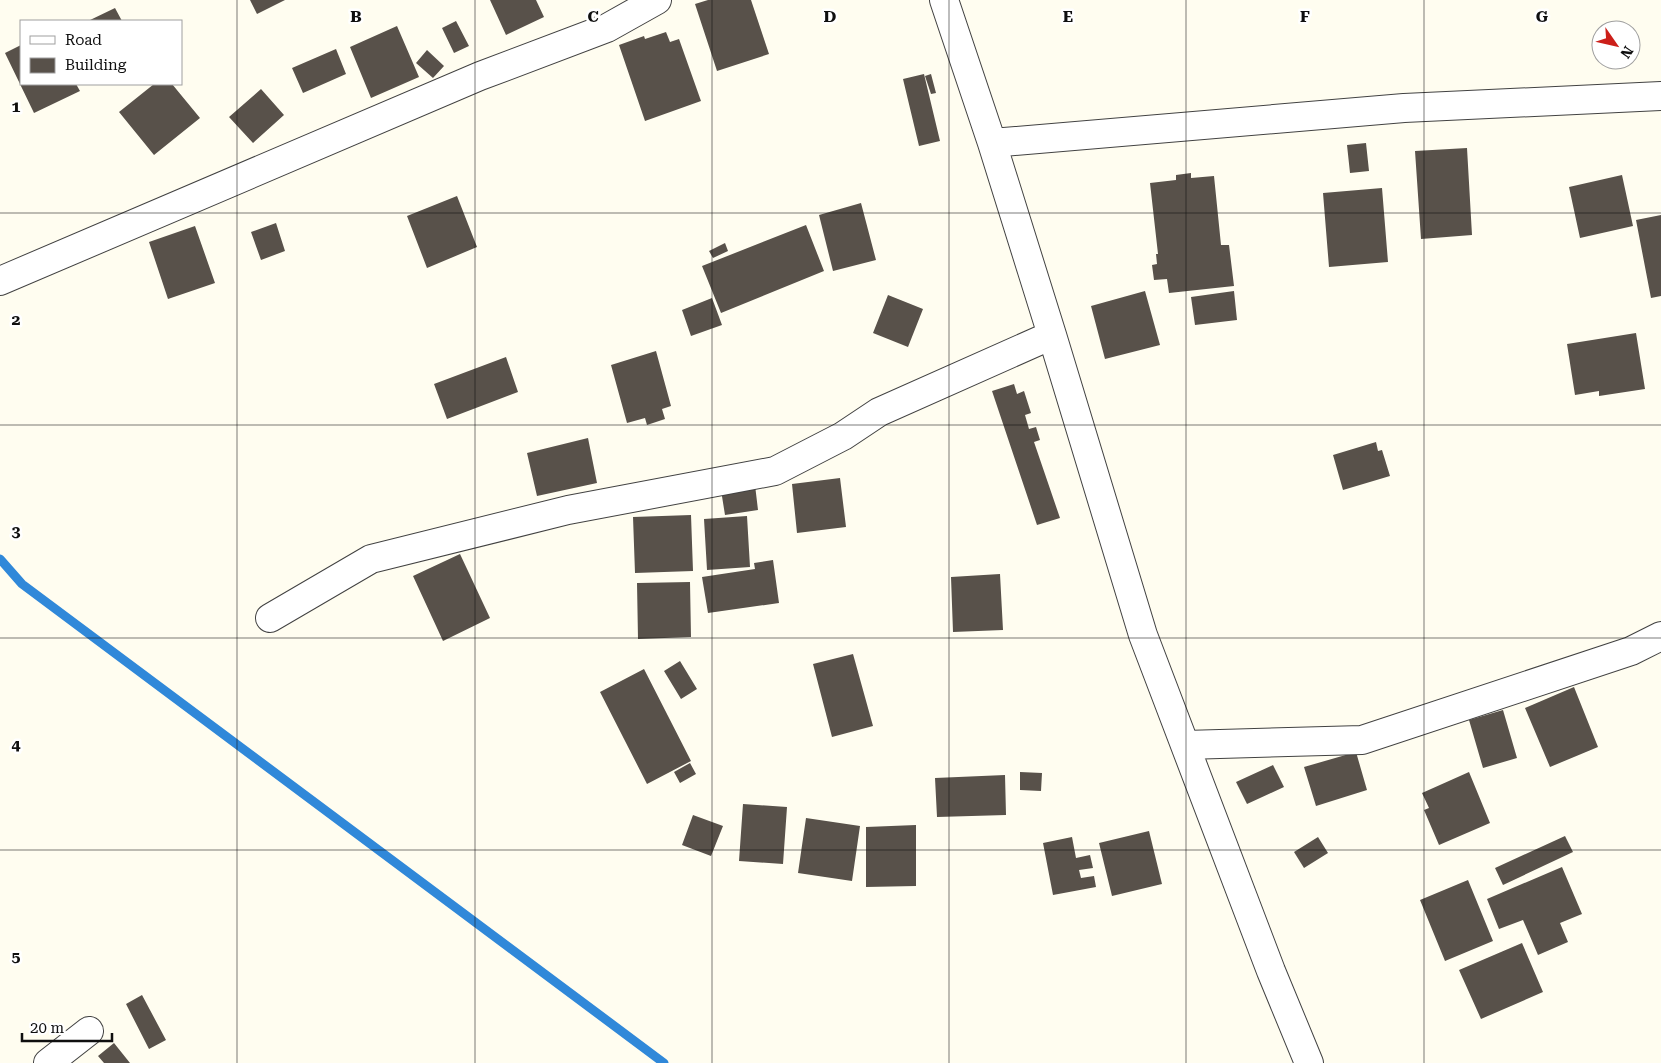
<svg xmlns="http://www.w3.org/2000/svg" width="1661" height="1063" font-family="'Roboto Serif',serif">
	<rect width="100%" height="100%" fill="#fffdf0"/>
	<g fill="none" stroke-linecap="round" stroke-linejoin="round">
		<path stroke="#3088d9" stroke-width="9" d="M0,559L22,584L664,1063"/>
	</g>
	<path fill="#58514a" d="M250,0H285L257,14Z
		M490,0H536L544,17L506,35Z
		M708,0H751L769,54L717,71L695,4Z
		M115,8L122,21H88Z
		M456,21L469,46L454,53L442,28Z
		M397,26L419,77L371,98L350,47Z
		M666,32L670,42L679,39L701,101L645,121L619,45L644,36L645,39Z
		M21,45V84H76L80,91L34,113L5,53Z
		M336,49L346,74L303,93L292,68Z
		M427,50L444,66L433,78L416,63Z
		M924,74L940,141L919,146L903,79Z
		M931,74L936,93L931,94L925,76Z
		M154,84H172L200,118L154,155L119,112Z
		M261,89L284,115L253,143L229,117Z
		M1366,143L1369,171L1350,173L1347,145Z
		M1467,148L1472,235L1421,239L1415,151Z
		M1191,173V178L1214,176L1221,245H1229L1234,286L1169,293L1167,279L1154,280L1152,265L1157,264L1156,254H1158L1150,183L1176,180V175Z
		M1622,175L1633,226L1580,238L1569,187Z
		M1382,188L1388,262L1329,267L1323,193Z
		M457,196L477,247L427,268L407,216Z
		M861,203L876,260L833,271L819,215Z
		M1661,215V296L1651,298L1636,220Z
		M276,223L285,251L261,260L251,232Z
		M806,225L824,271L721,313L702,266Z
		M195,226L215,283L168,299L149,242Z
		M725,243L728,251L713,258L709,251Z
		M1145,291L1160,345L1105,359L1091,306Z
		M1234,291L1237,320L1195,325L1191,297Z
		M888,295L923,309L908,347L873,333Z
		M712,298L722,325L691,336L682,310Z
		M1636,333L1645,389L1599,396V391L1575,395L1567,344Z
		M656,351L671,406L662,409L665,419L647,425L645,418L627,423L611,365Z
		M506,357L518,392L447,419L434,384Z
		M1014,384L1017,394L1024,391L1031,413L1025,415L1029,429L1036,427L1040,440L1034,442L1060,518L1037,525L992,391Z
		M588,438L597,483L537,496L527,453Z
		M1376,442L1378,451L1382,450L1390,476L1343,490L1333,455Z
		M840,478L846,527L797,533L792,484Z
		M755,485L758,510L725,515L721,490Z
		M691,515L693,571L635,573L633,517Z
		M747,516L750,567L707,570L704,519Z
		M460,554L490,618L443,641L413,576Z
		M773,560L779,603L708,613L702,577L755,569L754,563Z
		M1000,574L1003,630L953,632L951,577Z
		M690,582L691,637L638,639L637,583Z
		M853,654L873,726L832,737L813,664Z
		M680,661L697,689L681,699L664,671Z
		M644,669L691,761L647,784L600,692Z
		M1574,687L1598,747L1550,767L1525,708Z
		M1503,710L1517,758L1483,768L1469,720Z
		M1356,752L1367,790L1316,806L1304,767Z
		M690,763L696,774L680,783L674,772Z
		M1273,765L1284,787L1247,804L1236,782Z
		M1020,772L1042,773L1041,791L1020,790Z
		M1469,772L1490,823L1439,845L1424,810L1429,808L1422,793Z
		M1005,775L1006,815L937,817L935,778Z
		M743,804L787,807L783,864L739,861Z
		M693,815L723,826L711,856L682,845Z
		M806,818L860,826L852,881L798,873Z
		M916,825V886L866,887V827Z
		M1149,831L1162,884L1112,896L1099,843Z
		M1565,836L1573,852L1503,885L1495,868Z
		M1072,837L1076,858L1090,855L1093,868L1079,870L1081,878L1094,876L1096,887L1053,895L1043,843Z
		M1318,837L1328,853L1304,868L1294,852Z
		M1562,867L1582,914L1560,923L1568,942L1538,955L1523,920L1499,929L1487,899Z
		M1468,880L1493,941L1445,961L1420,900Z
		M1522,943L1543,992L1481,1019L1459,970Z
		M142,995L166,1040L149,1049L126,1004Z
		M114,1043L130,1063H104L98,1056Z"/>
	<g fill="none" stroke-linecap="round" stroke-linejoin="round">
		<g stroke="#424242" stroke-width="30">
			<path id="minor" d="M944,0L992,143L1052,335L1143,635L1271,971L1309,1063
				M992,143L1404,108L1661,96
				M0,281L480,76L607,28L657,0
				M270,618L371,559L568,510L775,471L843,436L879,412L1052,335
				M1185,745L1362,740L1631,651L1661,636
				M48,1063L89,1031"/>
		</g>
		<use href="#minor" stroke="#fff" stroke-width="28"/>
	</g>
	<path fill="none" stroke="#0f0f0f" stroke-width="1" stroke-opacity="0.55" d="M237,0V1063M475,0V1063M712,0V1063M949,0V1063M1186,0V1063M1424,0V1063M0,213H1661M0,425H1661M0,638H1661M0,850H1661"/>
	<g font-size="16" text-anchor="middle" font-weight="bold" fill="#0f0f0f" stroke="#fff" stroke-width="5" stroke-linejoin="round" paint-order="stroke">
		<text x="356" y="22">B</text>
		<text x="593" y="22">C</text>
		<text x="830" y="22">D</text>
		<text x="1068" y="22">E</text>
		<text x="1305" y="22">F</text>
		<text x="1542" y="22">G</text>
		<text x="16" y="112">1</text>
		<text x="16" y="325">2</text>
		<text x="16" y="537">3</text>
		<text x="16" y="750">4</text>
		<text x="16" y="962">5</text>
	</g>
	<rect x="20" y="20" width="162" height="65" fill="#ffffff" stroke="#9f9f9f"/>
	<rect x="30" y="36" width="25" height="8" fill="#ffffff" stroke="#9f9f9f"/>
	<text x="65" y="45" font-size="15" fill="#0f0f0f">Road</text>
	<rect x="30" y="58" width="25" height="15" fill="#58514a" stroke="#9f9f9f"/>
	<text x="65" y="70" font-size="15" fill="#0f0f0f">Building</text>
	<g transform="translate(1616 45) rotate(124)"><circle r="24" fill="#ffffff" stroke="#9f9f9f"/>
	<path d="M0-4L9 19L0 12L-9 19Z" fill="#cc1f19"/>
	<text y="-8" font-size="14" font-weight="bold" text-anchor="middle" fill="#0f0f0f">N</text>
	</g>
	<path d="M22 1033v8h90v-8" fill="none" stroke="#0f0f0f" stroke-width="2.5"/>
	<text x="30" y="1033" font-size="15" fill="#0f0f0f" stroke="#ffffff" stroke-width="4" paint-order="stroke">20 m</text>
</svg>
